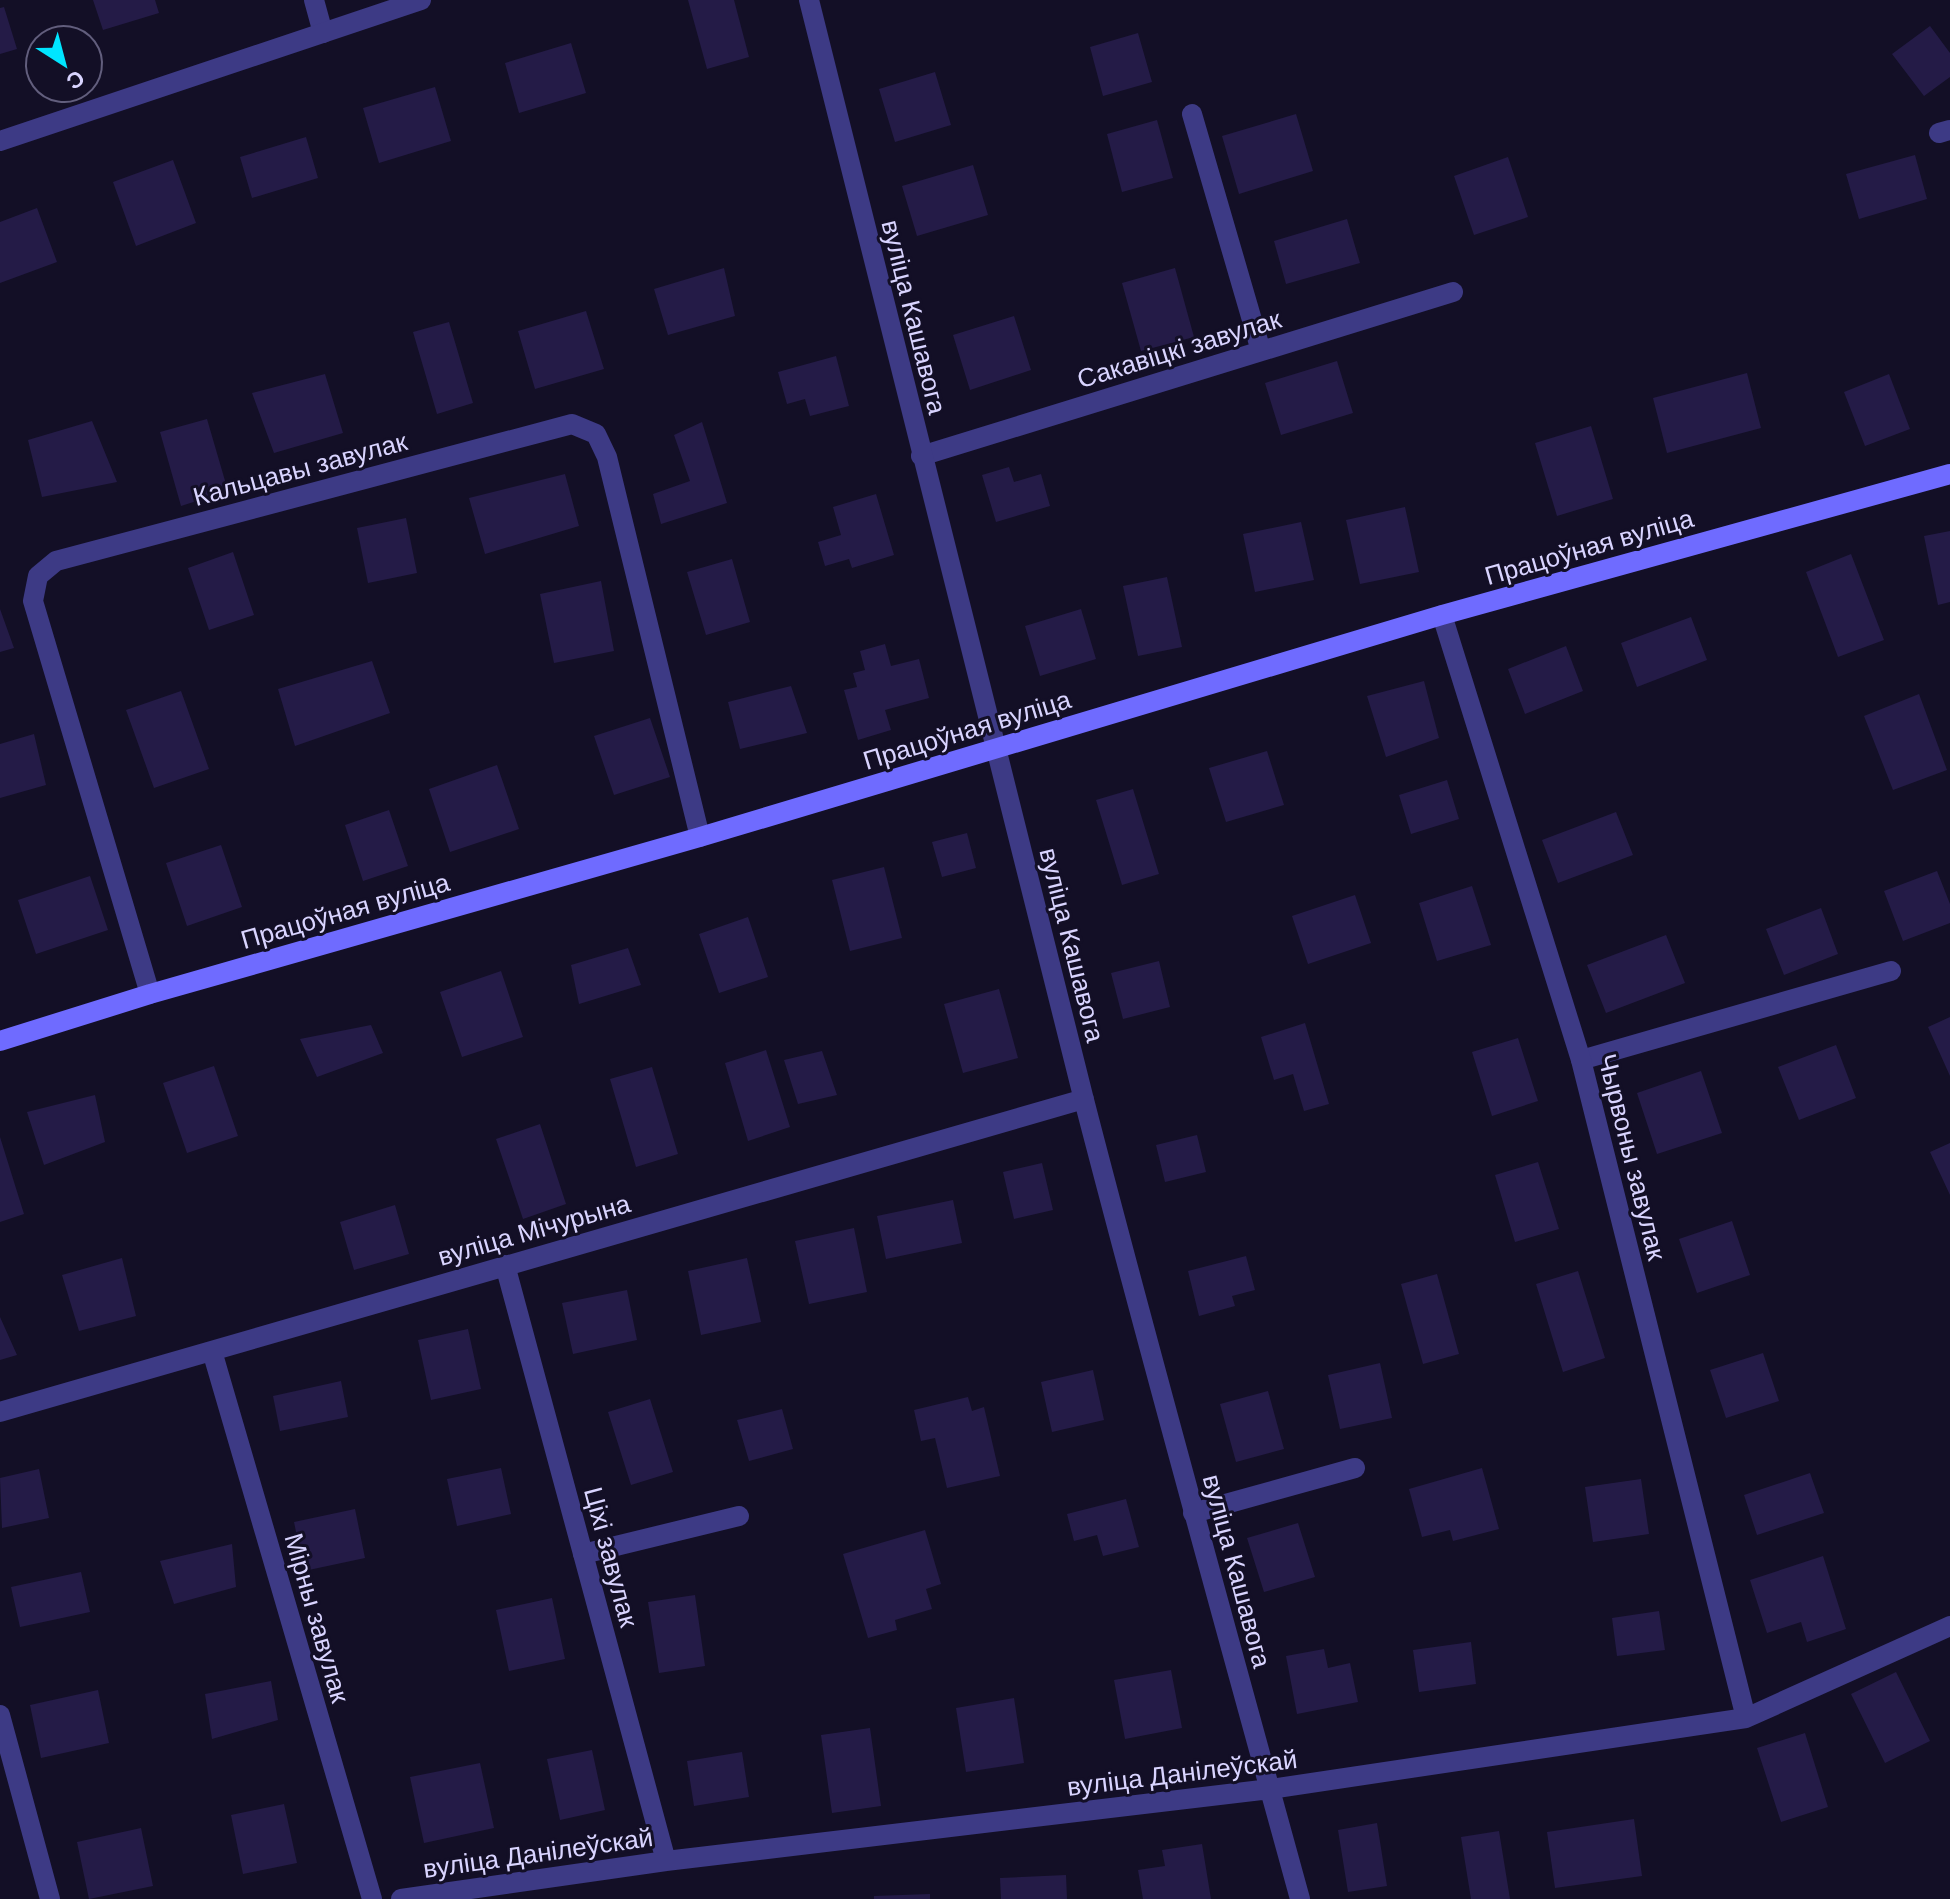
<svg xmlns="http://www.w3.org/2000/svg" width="1950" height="1899" font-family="'DM Sans',sans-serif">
	<rect width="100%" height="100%" fill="#130f26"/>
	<path fill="#241b47" d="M93,0H155L159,13L103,30Z
		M688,0H734L749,57L707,69Z
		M4,7L17,49L0,54V8Z
		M1930,26L1950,53V77L1924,96L1892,54Z
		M1138,33L1152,82L1103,96L1090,47Z
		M571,43L586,93L519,113L505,63Z
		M935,72L951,125L895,142L879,89Z
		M435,87L451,141L379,163L363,108Z
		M1296,114L1313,171L1239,194L1222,136Z
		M1157,120L1173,178L1122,192L1107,134Z
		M306,137L318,178L252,198L240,157Z
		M1915,155L1927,199L1859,219L1846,174Z
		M1508,157L1528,217L1474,235L1454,176Z
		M173,160L196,223L136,246L113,182Z
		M973,165L988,215L917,236L902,186Z
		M37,208L57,262L0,283V222Z
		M1347,219L1360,263L1286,284L1274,241Z
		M724,268L735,316L668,335L654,289Z
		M1175,268L1194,337L1141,351L1122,283Z
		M586,311L604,369L535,389L518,331Z
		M1014,316L1031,370L970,390L953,335Z
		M449,322L473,403L437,414L413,332Z
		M836,356L849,406L810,416L805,399L787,404L778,372Z
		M1337,361L1353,413L1281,435L1265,383Z
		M1747,373L1761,428L1667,453L1653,398Z
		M325,374L343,433L274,453L252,393Z
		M1889,374L1910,429L1865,446L1844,392Z
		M207,419L228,491L181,506L160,432Z
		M92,421L117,482L42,497L28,440Z
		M702,422L727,503L661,524L653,494L690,481L674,435Z
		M1591,426L1613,499L1557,516L1535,443Z
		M1009,467L1014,482L1041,474L1050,506L996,522L982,475Z
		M565,474L579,526L485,554L469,498Z
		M876,494L894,555L852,568L849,559L825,566L818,542L841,535L833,507Z
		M1405,507L1419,572L1360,584L1346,520Z
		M406,518L417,573L368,583L357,528Z
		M1301,522L1314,580L1255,592L1243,534Z
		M1950,531V602L1938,605L1924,536Z
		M233,552L254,615L209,630L188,568Z
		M1851,554L1884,640L1838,657L1806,572Z
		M732,559L750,622L706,635L687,572Z
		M1167,577L1182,647L1138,656L1123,586Z
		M601,581L614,651L554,663L540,594Z
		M0,609L14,648L0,652Z
		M1081,609L1096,659L1040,676L1025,626Z
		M1691,617L1707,660L1637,687L1621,643Z
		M885,644L891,666L919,659L929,698L885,710L891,730L858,740L844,690L857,687L853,673L865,670L860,651Z
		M1566,646L1583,691L1525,714L1508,669Z
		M372,661L390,713L295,746L278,689Z
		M1424,681L1439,738L1386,757L1367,696Z
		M791,686L807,733L740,749L728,702Z
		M181,691L209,769L154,788L126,710Z
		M1919,694L1947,770L1893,790L1864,716Z
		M650,718L670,777L614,795L594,736Z
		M34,734L46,785L0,798V744Z
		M1267,751L1284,805L1226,822L1209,768Z
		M497,765L519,829L450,852L429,789Z
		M1447,780L1459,819L1411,834L1399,795Z
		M1133,789L1159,874L1122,885L1096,800Z
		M389,810L408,866L363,881L345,825Z
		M1616,812L1633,855L1558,883L1542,840Z
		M967,833L976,868L942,877L932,842Z
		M221,845L242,907L187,926L166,863Z
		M884,867L902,938L850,951L832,880Z
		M1937,871L1950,904V923L1903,941L1884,891Z
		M90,876L108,930L36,954L18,900Z
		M1472,886L1491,945L1437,961L1419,903Z
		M1355,895L1371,943L1308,964L1292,916Z
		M1821,908L1838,954L1784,975L1766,929Z
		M748,917L768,977L719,993L699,934Z
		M1666,935L1685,983L1606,1013L1587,965Z
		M628,948L641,985L579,1004L571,965Z
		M1159,961L1170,1007L1123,1019L1111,973Z
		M501,971L523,1037L462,1057L440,992Z
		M999,989L1018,1058L963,1073L944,1004Z
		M1950,1017V1076L1928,1027Z
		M1305,1023L1329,1104L1304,1111L1293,1074L1274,1080L1261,1037Z
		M371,1025L383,1053L317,1077L300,1039Z
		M1518,1038L1538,1101L1492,1116L1472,1052Z
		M1836,1045L1856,1098L1799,1120L1778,1067Z
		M766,1050L790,1127L748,1141L725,1063Z
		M822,1051L837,1095L798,1104L784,1060Z
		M214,1066L238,1136L187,1153L163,1083Z
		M652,1067L678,1154L636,1167L610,1079Z
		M1701,1071L1722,1133L1657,1154L1637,1093Z
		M95,1095L105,1142L44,1165L27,1112Z
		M540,1124L566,1204L523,1219L496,1139Z
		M1197,1135L1206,1172L1165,1182L1156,1145Z
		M0,1137L24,1214L0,1222Z
		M1950,1143V1195L1930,1152Z
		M1538,1162L1559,1229L1515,1242L1495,1175Z
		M1042,1163L1053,1210L1014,1219L1003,1172Z
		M953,1200L962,1243L886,1259L877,1216Z
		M395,1205L409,1254L354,1270L340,1222Z
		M1732,1221L1750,1275L1697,1293L1679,1239Z
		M854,1228L867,1292L809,1304L795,1241Z
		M1246,1256L1255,1290L1232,1296L1235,1306L1199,1316L1188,1271Z
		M122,1258L136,1316L79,1331L62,1275Z
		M747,1258L761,1322L701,1335L688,1271Z
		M1578,1271L1605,1358L1563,1372L1536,1284Z
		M1437,1274L1459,1354L1423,1364L1401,1284Z
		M627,1290L637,1340L573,1354L562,1303Z
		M0,1317L17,1355L0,1360Z
		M468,1329L481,1389L431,1400L418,1340Z
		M1763,1353L1779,1401L1726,1418L1710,1370Z
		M1380,1363L1392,1418L1340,1429L1328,1375Z
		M1093,1370L1104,1420L1052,1432L1041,1382Z
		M341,1381L348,1417L280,1431L273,1396Z
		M1268,1391L1284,1449L1236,1462L1220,1404Z
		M968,1397L972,1411L984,1407L1000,1476L947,1488L935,1438L921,1441L914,1410Z
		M650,1399L673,1472L631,1485L608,1412Z
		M782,1409L793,1449L749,1461L737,1420Z
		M501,1468L511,1514L457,1526L447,1479Z
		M1482,1468L1499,1529L1453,1541L1450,1530L1422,1537L1409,1489Z
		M39,1469L49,1518L2,1528L0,1478Z
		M1810,1473L1824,1513L1757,1535L1744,1495Z
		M1641,1479L1649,1534L1593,1542L1585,1487Z
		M1126,1499L1139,1547L1103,1556L1097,1535L1074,1541L1067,1514Z
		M355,1509L365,1558L304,1571L294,1522Z
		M1298,1523L1315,1577L1264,1592L1247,1538Z
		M925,1530L941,1584L926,1589L932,1609L895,1620L897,1630L868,1638L843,1554Z
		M232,1544L236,1587L174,1604L160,1561Z
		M1823,1556L1846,1629L1807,1642L1801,1622L1767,1633L1750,1580Z
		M81,1572L90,1612L20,1627L11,1587Z
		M695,1595L705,1666L659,1673L648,1602Z
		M552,1598L565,1659L509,1671L496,1610Z
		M1659,1611L1665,1650L1617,1656L1612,1618Z
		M1471,1642L1476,1684L1419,1692L1413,1650Z
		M1324,1649L1328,1668L1350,1663L1358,1702L1297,1714L1286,1656Z
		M1171,1670L1182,1728L1125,1739L1114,1680Z
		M1896,1672L1930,1741L1885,1763L1851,1694Z
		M271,1681L278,1720L212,1739L205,1694Z
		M98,1690L109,1743L41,1758L30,1705Z
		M1014,1698L1024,1763L966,1772L956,1708Z
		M870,1728L881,1806L832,1813L821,1735Z
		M1805,1733L1828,1807L1781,1822L1757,1748Z
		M592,1750L605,1810L560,1820L547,1759Z
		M742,1752L749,1797L694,1806L687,1761Z
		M480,1763L494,1828L424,1843L410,1777Z
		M284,1804L297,1863L243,1874L231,1815Z
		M1634,1819L1642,1876L1555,1888L1547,1832Z
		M1377,1823L1387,1886L1348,1892L1338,1830Z
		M141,1828L153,1886L89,1899L77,1842Z
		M1499,1831L1510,1899H1471L1461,1837Z
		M1202,1844L1211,1899H1143L1138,1870L1165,1866L1162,1850Z
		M1066,1875L1067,1899H1001L1000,1878Z
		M930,1894V1899H874V1896Z"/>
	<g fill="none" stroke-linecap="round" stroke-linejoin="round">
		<path stroke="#3d3a85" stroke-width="20" d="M314,0L323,33
			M1192,114L1261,351
			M1939,133L1950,130
			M921,456L1453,292
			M1581,1060L1891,971
			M1193,1513L1355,1468
			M583,1554L739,1516"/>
		<path stroke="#3d3a85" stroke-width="20" d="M809,0C899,367 989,734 1084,1100C1153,1367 1227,1633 1300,1899
			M0,141L421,0
			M1442,615L1581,1060L1746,1718
			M150,994L33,601L38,576L56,561L572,424L596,434L607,457L700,837
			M505,1265L666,1861
			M212,1351L372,1899
			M0,1412L1084,1099
			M0,1715L50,1899
			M401,1899L666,1861L1270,1789L1746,1718L1950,1626"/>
		<path stroke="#6f6bff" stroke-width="20" d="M0,1041L150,994L700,837L1442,615L1950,474"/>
	</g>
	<g text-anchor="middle" stroke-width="6" stroke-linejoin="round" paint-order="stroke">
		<g font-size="26" fill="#d9d4ff" stroke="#130f26">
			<text transform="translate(914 317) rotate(76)" y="9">вуліца Кашавога</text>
			<text transform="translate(1179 349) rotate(-17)" y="9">Сакавіцкі завулак</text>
			<text transform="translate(300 469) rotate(-15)" y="9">Кальцавы завулак</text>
			<text transform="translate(1589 547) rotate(-16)" y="9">Працоўная вуліца</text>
			<text transform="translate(967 730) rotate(-17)" y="9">Працоўная вуліца</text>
			<text transform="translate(345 911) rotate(-16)" y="9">Працоўная вуліца</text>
			<text transform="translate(1072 945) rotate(76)" y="9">вуліца Кашавога</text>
			<text transform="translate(1632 1157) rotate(76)" y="9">Чырвоны завулак</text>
			<text transform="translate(534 1230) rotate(-16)" y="9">вуліца Мічурына</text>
			<text transform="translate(611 1557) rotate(75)" y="9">Ціхі завулак</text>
			<text transform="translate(1237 1571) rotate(75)" y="9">вуліца Кашавога</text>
			<text transform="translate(317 1618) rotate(74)" y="9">Мірны завулак</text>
			<text transform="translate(1182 1773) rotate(-7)" y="9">вуліца Данілеўскай</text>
			<text transform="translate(538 1853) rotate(-8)" y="9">вуліца Данілеўскай</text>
		</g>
	</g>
	<g transform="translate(64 64) rotate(144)"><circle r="38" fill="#130f26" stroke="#625e7d" stroke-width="2"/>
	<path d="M0-6L14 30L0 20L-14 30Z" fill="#00e5ff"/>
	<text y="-12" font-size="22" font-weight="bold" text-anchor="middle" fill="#d9d4ff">С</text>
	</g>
</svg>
